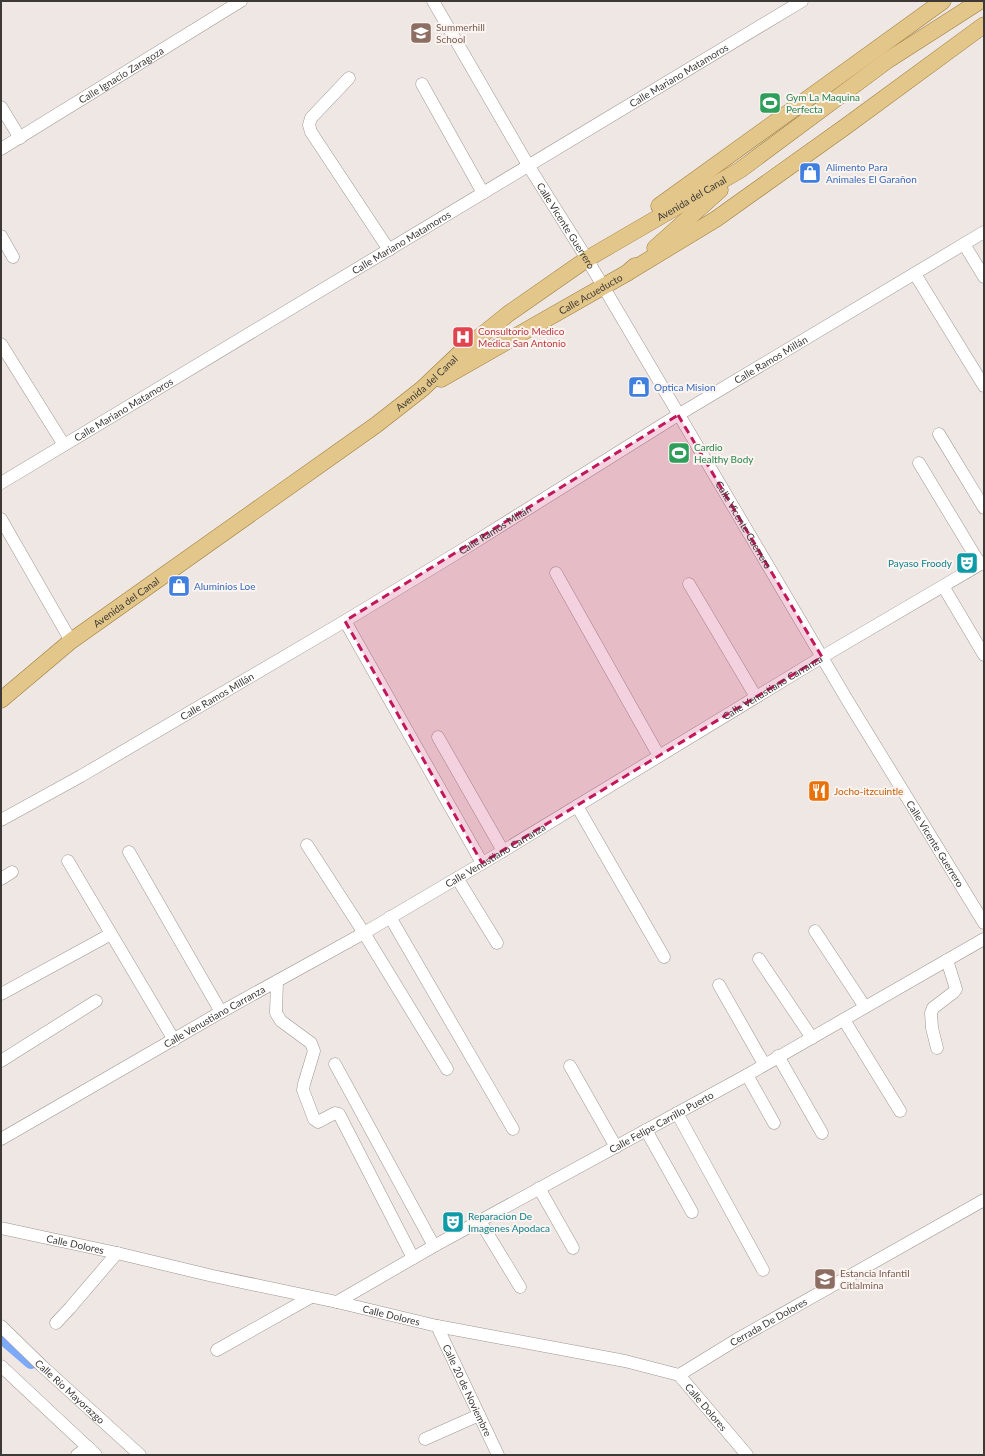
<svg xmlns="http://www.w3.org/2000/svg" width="985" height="1456" font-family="Lato,sans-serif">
	<rect width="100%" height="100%" fill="#efe7e3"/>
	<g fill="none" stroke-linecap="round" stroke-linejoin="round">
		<path stroke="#7daaf8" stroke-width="14" d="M1,1336L31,1362"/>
		<g stroke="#9d9692" stroke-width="13">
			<g id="minor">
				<path id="s1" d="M433,1L528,165L587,259L849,703L984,923"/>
				<path d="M349,78L311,118L309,125L311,132L389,250"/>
				<path d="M422,84L483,193"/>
				<path d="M1,107L20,138"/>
				<path id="s2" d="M1,149L241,1"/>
				<path d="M1,236L13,257"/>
				<path d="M964,244L984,277"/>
				<path d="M915,274L984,386"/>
				<path d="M1,344L64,445"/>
				<path d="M939,434L984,508"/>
				<path d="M919,463L980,564"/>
				<path id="s3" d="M1,483L802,1"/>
				<path d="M1,519L71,641"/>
				<path d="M556,573L659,756"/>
				<path d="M689,584L756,697"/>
				<path d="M943,586L984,655"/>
				<path d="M345,621L482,863"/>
				<path d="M438,737L503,851"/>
				<path d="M577,806L664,957"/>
				<path id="s4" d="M1,820L81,776L345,621L462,550L678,415L984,232"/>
				<path d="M307,845L364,933L447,1069"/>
				<path d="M129,852L221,1012"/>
				<path d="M68,861L174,1040"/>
				<path d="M457,878L497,943"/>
				<path d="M1,879L12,872"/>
				<path d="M390,917L513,1129"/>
				<path d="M815,931L865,1007"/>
				<path d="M759,959L812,1038"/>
				<path d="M277,981L276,1013L281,1021L311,1043L314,1051L304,1084L303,1090L314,1119L318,1122L335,1113L339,1114L413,1258"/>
				<path d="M719,985L764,1064"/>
				<path d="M1,994L111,934"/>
				<path d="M844,1020L900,1111"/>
				<path d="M937,1048L932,1028L931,1013L933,1008L954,992L956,989L947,960"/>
				<path d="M778,1056L822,1133"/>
				<path d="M1,1061L96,1001"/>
				<path d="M335,1064L434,1246"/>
				<path d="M570,1066L616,1147"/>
				<path d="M747,1075L774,1123"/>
				<path d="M677,1113L763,1270"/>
				<path d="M646,1130L692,1212"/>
				<path id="s5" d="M1,1139L221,1012L364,933L503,851L822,657L984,562"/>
				<path d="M539,1188L573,1248"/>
				<path d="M480,1221L520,1287"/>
				<path id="s6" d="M1,1228L117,1253L213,1276L337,1302L437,1326L625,1361L679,1375L747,1455"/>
				<path id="s7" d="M337,1302L434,1246L747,1075L984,939"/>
				<path d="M56,1323L70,1308L117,1253"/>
				<path id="s8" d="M1,1326L42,1366L140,1455"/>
				<path id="s9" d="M437,1326L498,1455"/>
				<path d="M217,1350L311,1297"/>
				<path d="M1,1366L96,1455"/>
				<path id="s10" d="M679,1375L736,1340L984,1200"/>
				<path d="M425,1439L479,1415"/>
				<path d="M77,1455L88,1447"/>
			</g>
		</g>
		<g stroke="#9c7c3a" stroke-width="17">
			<g id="major">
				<path d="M659,206L943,1"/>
				<path d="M655,248L720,190"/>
				<path d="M627,273L716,219L845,127L984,25"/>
				<path id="s11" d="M441,379L627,273L635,266"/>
				<path id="s12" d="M1,700L71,641L376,425L422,389L461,352L508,314L587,259L611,245L740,170L888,60L980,1"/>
			</g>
		</g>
		<use href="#minor" stroke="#fff" stroke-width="12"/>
		<use href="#major" stroke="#e3c689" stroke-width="16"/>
	</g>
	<path fill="#c2185b" fill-opacity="0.2" stroke="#c2185b" stroke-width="3" stroke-dasharray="8 5" stroke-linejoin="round" d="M678,415L822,657L482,863L345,621Z"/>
	<defs>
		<g id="school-square" transform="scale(1.15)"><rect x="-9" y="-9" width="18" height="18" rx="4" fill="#8d6e63" stroke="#fcf4f0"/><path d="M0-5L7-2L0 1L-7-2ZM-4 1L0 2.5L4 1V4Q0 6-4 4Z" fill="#fff"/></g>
		<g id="stadium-square" transform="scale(1.15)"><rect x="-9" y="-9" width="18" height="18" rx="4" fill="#2e9e5b" stroke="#fcf4f0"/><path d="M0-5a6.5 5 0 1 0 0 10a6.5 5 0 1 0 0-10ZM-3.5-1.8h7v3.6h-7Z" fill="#fff"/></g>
		<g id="shop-square" transform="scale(1.15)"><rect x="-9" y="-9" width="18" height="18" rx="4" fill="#3f7fe0" stroke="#fcf4f0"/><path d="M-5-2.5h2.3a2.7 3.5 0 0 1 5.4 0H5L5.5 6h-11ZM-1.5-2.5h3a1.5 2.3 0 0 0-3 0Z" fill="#fff"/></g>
		<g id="hospital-square" transform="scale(1.15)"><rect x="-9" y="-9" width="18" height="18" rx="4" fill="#e0444e" stroke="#fcf4f0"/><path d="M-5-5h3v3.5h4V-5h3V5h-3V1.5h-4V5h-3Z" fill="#fff"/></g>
		<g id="theatre-square" transform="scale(1.15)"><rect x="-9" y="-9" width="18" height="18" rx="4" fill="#0f9aa8" stroke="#fcf4f0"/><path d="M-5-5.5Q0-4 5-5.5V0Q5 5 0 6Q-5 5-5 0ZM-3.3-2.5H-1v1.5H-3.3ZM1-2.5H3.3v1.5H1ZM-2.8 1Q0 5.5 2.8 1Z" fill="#fff"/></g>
		<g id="restaurant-square" transform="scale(1.15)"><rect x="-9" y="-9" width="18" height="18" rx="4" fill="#e8710a" stroke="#fcf4f0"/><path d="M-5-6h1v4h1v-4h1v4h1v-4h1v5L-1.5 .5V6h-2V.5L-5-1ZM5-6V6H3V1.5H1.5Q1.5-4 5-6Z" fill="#fff"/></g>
	</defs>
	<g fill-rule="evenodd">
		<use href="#school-square" x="421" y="33"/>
		<use href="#stadium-square" x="770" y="103"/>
		<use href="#shop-square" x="810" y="173"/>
		<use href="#hospital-square" x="463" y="337"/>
		<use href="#shop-square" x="639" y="387"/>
		<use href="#stadium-square" x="679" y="453"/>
		<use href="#theatre-square" x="967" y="563"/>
		<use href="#shop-square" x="179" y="586"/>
		<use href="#restaurant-square" x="819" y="791"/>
		<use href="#theatre-square" x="453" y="1222"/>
		<use href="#school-square" x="825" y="1279"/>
	</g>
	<g text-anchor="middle" stroke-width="4" stroke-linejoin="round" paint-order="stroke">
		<g font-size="10" fill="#785e54" stroke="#fcf4f0" text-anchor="start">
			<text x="436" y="31">Summerhill<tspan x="436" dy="12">School</tspan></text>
			<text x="840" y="1277">Estancia Infantil<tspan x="840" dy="12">Citlalmina</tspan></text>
		</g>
		<g font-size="10" fill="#3c3937" stroke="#fcf4f0">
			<text dy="4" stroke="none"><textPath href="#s2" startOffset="141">Calle Ignacio Zaragoza</textPath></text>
			<text dy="4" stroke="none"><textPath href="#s3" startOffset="791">Calle Mariano Matamoros</textPath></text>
			<text dy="4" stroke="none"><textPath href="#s12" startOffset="855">Avenida del Canal</textPath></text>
			<text dy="4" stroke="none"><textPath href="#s1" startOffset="261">Calle Vicente Guerrero</textPath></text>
			<text dy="4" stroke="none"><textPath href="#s3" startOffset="467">Calle Mariano Matamoros</textPath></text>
			<text dy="4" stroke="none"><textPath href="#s11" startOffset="172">Calle Acueducto</textPath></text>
			<text dy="4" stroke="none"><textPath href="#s4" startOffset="897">Calle Ramos Millán</textPath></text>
			<text dy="4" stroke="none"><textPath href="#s12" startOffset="531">Avenida del Canal</textPath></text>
			<text dy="4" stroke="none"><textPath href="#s3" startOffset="143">Calle Mariano Matamoros</textPath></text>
			<text dy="4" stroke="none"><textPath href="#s1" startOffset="609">Calle Vicente Guerrero</textPath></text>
			<text dy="4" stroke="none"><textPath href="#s4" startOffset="573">Calle Ramos Millán</textPath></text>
			<text dy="4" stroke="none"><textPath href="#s12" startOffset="159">Avenida del Canal</textPath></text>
			<text dy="4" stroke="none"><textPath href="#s5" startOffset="894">Calle Venustiano Carranza</textPath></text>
			<text dy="4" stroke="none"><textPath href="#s4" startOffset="249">Calle Ramos Millán</textPath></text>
			<text dy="4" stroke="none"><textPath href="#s1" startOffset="981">Calle Vicente Guerrero</textPath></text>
			<text dy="4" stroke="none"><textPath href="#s5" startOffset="570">Calle Venustiano Carranza</textPath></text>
			<text dy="4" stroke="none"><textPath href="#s5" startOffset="246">Calle Venustiano Carranza</textPath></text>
			<text dy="4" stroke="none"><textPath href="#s7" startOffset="371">Calle Felipe Carrillo Puerto</textPath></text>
			<text dy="4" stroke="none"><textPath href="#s6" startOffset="76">Calle Dolores</textPath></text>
			<text dy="4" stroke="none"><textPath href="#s6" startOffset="400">Calle Dolores</textPath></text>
			<text dy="4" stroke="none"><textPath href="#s10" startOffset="104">Cerrada De Dolores</textPath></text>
			<text dy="4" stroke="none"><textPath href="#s9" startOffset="71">Calle 20 de Noviembre</textPath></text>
			<text dy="4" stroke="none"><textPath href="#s8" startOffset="95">Calle Río Mayorazgo</textPath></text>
			<text dy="4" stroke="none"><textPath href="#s6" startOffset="736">Calle Dolores</textPath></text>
		</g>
		<g font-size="10" fill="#27864d" stroke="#fcf4f0" text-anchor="start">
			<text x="786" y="101">Gym La Maquina<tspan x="786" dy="12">Perfecta</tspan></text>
			<text x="694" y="451">Cardio<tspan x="694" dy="12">Healthy Body</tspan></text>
		</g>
		<g font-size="10" fill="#366cbe" stroke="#fcf4f0" text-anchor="start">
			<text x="826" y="171">Alimento Para<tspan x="826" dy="12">Animales El Garañon</tspan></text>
			<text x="654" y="391">Optica Mision</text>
			<text x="194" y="590">Aluminios Loe</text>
		</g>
		<g font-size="10" fill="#be3a42" stroke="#fcf4f0" text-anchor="start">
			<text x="478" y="335">Consultorio Medico<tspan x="478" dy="12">Medica San Antonio</tspan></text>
		</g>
		<g font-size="10" fill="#0d838f" stroke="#fcf4f0" text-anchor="end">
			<text x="952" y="567">Payaso Froody</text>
			<text x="468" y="1220" text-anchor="start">Reparacion De<tspan x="468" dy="12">Imagenes Apodaca</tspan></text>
		</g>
		<g font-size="10" fill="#c56008" stroke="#fcf4f0" text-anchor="start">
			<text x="834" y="795">Jocho-itzcuintle</text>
		</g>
	</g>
	<rect width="985" height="1456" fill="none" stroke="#3c3937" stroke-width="4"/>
</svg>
